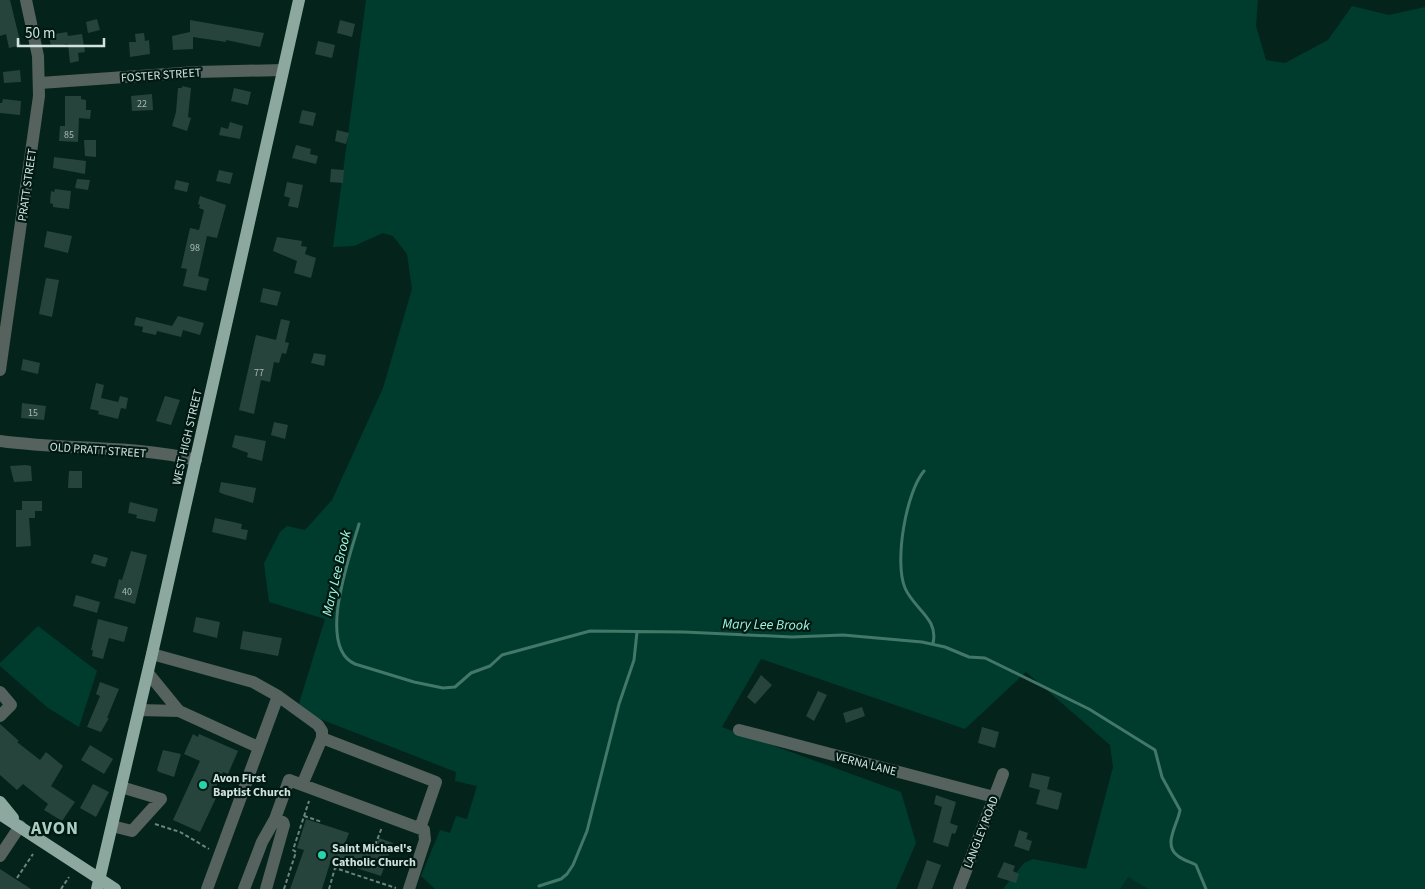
<svg xmlns="http://www.w3.org/2000/svg" width="1425" height="889" font-family="'Source Sans 3',sans-serif">
	<rect width="100%" height="100%" fill="#04231b"/>
	<path fill="#032e23" d="M1123,874L1148,889H1114Z"/>
	<path fill="#003c2e" d="M366,0H1258L1256,26L1266,60L1285,63L1328,40L1352,6L1389,15L1425,7V889H1148L1128,877L1120,889H1003L1024,863L1033,859L1086,869L1113,767L1110,745L1026,672L965,729L761,659L722,727L901,792L916,843L896,889H435L421,876L440,830L450,833L456,816L467,819L477,786L455,781L456,772L297,710L325,619L269,602L264,563L280,532L287,526L305,530L332,500L383,388L412,289L407,254L393,236L383,233L354,246L333,247Z
		M38,626L97,671L79,727L48,708L0,666V663Z"/>
	<g fill="none" stroke-linecap="round" stroke-linejoin="round">
		<path stroke="#437768" stroke-width="3" d="M924,471C906,492 894,562 905,588C914,609 939,619 933,643
			M359,524C350,556 316,647 355,664L414,682L443,688L455,687L471,673L490,666L502,655L590,631L684,632L792,637L843,635L922,642L945,647L969,657L985,658L1089,709L1155,750L1162,777L1180,810C1178,824 1162,845 1178,856C1183,860 1190,862 1196,865L1206,889
			M539,886L561,879L567,874L573,865L587,831L619,704L634,660L637,632"/>
	</g>
	<path fill="#26443b" d="M0,0H10L21,45L9,48L6,34L0,36Z
		M97,19L100,30L88,33L86,22Z
		M190,20L264,33L260,47L226,40V42L193,37V49L173,50L172,36L190,32Z
		M340,20L355,24L352,37L337,33Z
		M67,32L68,36L82,34L85,52L78,53L79,61L70,63L68,44L51,47L49,35Z
		M144,33L145,41L149,40L150,54L130,57L129,42H136L135,34Z
		M318,41L335,45L332,58L315,54Z
		M20,70L21,82L4,83L3,72Z
		M182,86L191,88L188,117L191,118L187,131L172,126L176,112L178,88H182Z
		M234,88L251,92L248,105L231,101Z
		M152,94L153,110L132,111L131,96Z
		M65,96H81V99L86,100V110H91L90,119L79,118L78,142L59,141L60,126H65Z
		M3,99L21,101L20,115L0,113V103H2Z
		M302,110L316,113L313,126L299,123Z
		M230,122L243,126L240,139L219,135L221,127L228,129Z
		M337,130L349,133L346,144L335,141Z
		M84,140H96V157L85,156Z
		M296,145L311,149L310,154L318,156L316,164L292,158Z
		M54,157L86,161L85,174L53,168Z
		M331,169L344,170L343,183L330,182Z
		M219,170L233,173L230,184L216,181Z
		M77,179L90,180L88,190L75,188Z
		M176,180L189,183L187,192L174,189Z
		M287,182L303,185L298,208L288,206L290,198L284,196Z
		M55,189L71,191L69,209L53,207V204L50,203L51,191L54,192Z
		M200,196L226,205L217,238L207,236L198,276L209,279L206,291L183,286L187,269L181,268L190,228L199,230L204,210L199,208L200,205L198,204Z
		M47,231L72,236L68,253L44,247Z
		M277,237L302,241L301,246L307,247L305,254L316,258L311,278L294,273L297,261L273,251Z
		M46,278L59,280L52,317L39,314Z
		M263,288L281,292L277,306L260,302Z
		M178,316L204,323L200,335L183,330L181,337L157,331L156,335L142,332L143,327L134,325L136,317L172,326Z
		M281,319L290,321L285,342L289,343L286,354L282,353L279,363L274,362L270,382L261,380L254,414L239,410L256,335L276,340Z
		M314,353L326,355L324,366L311,363Z
		M23,359L40,363L38,374L21,370Z
		M96,383L104,385L101,398L118,402L120,396L128,398L126,409L121,408L118,419L98,414L99,411L90,409Z
		M165,396L180,400L171,425L156,421Z
		M22,403L46,406L44,420L21,418Z
		M274,422L288,425L285,439L271,435Z
		M235,435L266,441L262,461L247,457L248,453L232,447Z
		M26,465L31,466L32,481L14,482L10,466Z
		M69,471H82V488H68Z
		M221,482L256,488L253,503L223,494L219,492Z
		M22,501H42V511H35V518H29L31,546L16,547V510H22Z
		M130,502L158,509L155,522L136,518L137,515L128,513Z
		M215,518L242,524L241,529L248,530L246,540L212,532Z
		M131,551L147,555L135,604L114,598L119,579L122,580Z
		M94,554L108,558L105,567L91,563Z
		M76,595L100,602L97,613L73,606Z
		M196,617L220,622L217,638L193,632Z
		M98,619L128,627L124,642L109,638L103,659L92,656L93,650H91Z
		M243,631L282,638L278,656L240,649Z
		M761,675L772,685L755,704L747,697Z
		M100,682L119,689L107,718H109L101,732L87,727L100,696L96,694Z
		M818,691L827,695L814,721L806,716Z
		M862,707L865,716L846,723L843,713Z
		M0,724L19,741L17,742L40,760L46,752L63,766L51,786L75,802L62,821L44,810L48,804L23,784L17,790L0,775Z
		M982,727L999,732L995,748L978,743Z
		M193,734L198,737L199,734L238,751L228,774L223,772L212,796L216,798L200,832L173,820L200,761L184,754Z
		M90,745L113,759L104,774L81,760Z
		M163,750L181,754L174,777L159,772L157,770Z
		M1032,773L1050,777L1047,789L1062,793L1058,810L1036,804L1040,790L1029,787Z
		M93,784L109,792L96,817L80,808Z
		M936,795L956,802L950,823L958,826L955,834L952,833L948,847L933,842L942,807L934,804Z
		M306,819L349,833L345,843L374,853L379,838L393,843L381,876L331,860L322,889H290L304,850L297,848Z
		M1019,830L1028,833L1026,839L1032,841L1029,851L1014,846Z
		M927,860L941,865L932,889H917Z
		M1004,862L1015,866L1013,871L1019,874L1016,883L997,877Z
		M0,869L31,889H0Z"/>
	<g fill="none" stroke-linecap="round" stroke-linejoin="round">
		<path stroke="#6c847d" stroke-width="2" stroke-dasharray="4 2.5" stroke-linecap="butt" d="M304,816L322,822
			M155,824L180,832L209,849
			M373,851L382,827
			M17,878L33,854
			M61,889L69,877
			M284,889L296,852L293,850L309,801
			M329,889L335,868L396,888"/>
		<path stroke="#55625d" stroke-width="12" d="M40,83L196,72L283,70
			M0,370L39,96L38,56L26,0
			M0,441C65,450 133,445 196,460
			M152,654L253,682L278,696L318,725L322,731V738
			M148,673L179,711
			M0,692L11,705L0,716
			M139,710L179,711L258,747
			M739,730L994,797
			M302,785L322,738L436,782L420,828
			M112,826L132,831L161,799L121,787
			M0,856L20,826
			M207,889L278,696
			M244,889L262,842L275,819L289,780L424,830L425,840L409,889
			M266,889L284,825L283,822L275,819
			M959,889L1003,774"/>
		<path stroke="#8da89f" stroke-width="12" d="M0,802L13,818
			M0,814L115,889
			M97,889L152,654L299,0"/>
	</g>
	<g fill="#27d5ad" stroke="#001912" stroke-width="2">
		<circle cx="203" cy="785" r="5"/>
		<circle cx="322" cy="855" r="5"/>
	</g>
	<g text-anchor="middle" stroke-width="4.5" stroke-linejoin="round" paint-order="stroke">
		<g font-size="10" fill="#a6bab4">
			<text x="142" y="107">22</text>
			<text x="69" y="138">85</text>
			<text x="195" y="251">98</text>
			<text x="259" y="376">77</text>
			<text x="33" y="416">15</text>
			<text x="127" y="595">40</text>
		</g>
		<g font-size="12" fill="#d1e2dc" stroke="#001912">
			<text transform="translate(161 75) rotate(-4)" y="4">FOSTER STREET</text>
			<text transform="translate(27 185) rotate(-82)" y="4">PRATT STREET</text>
			<text transform="translate(187 437) rotate(-77)" y="4">WEST HIGH STREET</text>
			<text transform="translate(98 450) rotate(4)" y="4">OLD PRATT STREET</text>
			<text transform="translate(866 764) rotate(14)" y="4">VERNA LANE</text>
			<text transform="translate(981 832) rotate(-69)" y="4">LANGLEY ROAD</text>
		</g>
		<g font-size="12" font-weight="bold" fill="#d1e2dc" stroke="#001912" text-anchor="start">
			<text x="213" y="782">Avon First<tspan x="213" dy="14">Baptist Church</tspan></text>
			<text x="332" y="852">Saint Michael's<tspan x="332" dy="14">Catholic Church</tspan></text>
		</g>
		<g font-size="14" font-style="italic" fill="#a2f8dd" stroke="#001912">
			<text transform="translate(336 573) rotate(-77)" y="5">Mary Lee Brook</text>
			<text transform="translate(766 624) rotate(1)" y="5">Mary Lee Brook</text>
		</g>
		<g font-size="18" font-weight="bold" letter-spacing="1" fill="#accec2" stroke="#001912">
			<text x="55" y="834">AVON</text>
		</g>
	</g>
	<path d="M18 38v8h86v-8" fill="none" stroke="#d1e2dc" stroke-width="2.5"/>
	<text x="25" y="38" font-size="15" fill="#d1e2dc" stroke="#001912" stroke-width="4" paint-order="stroke">50 m</text>
</svg>
